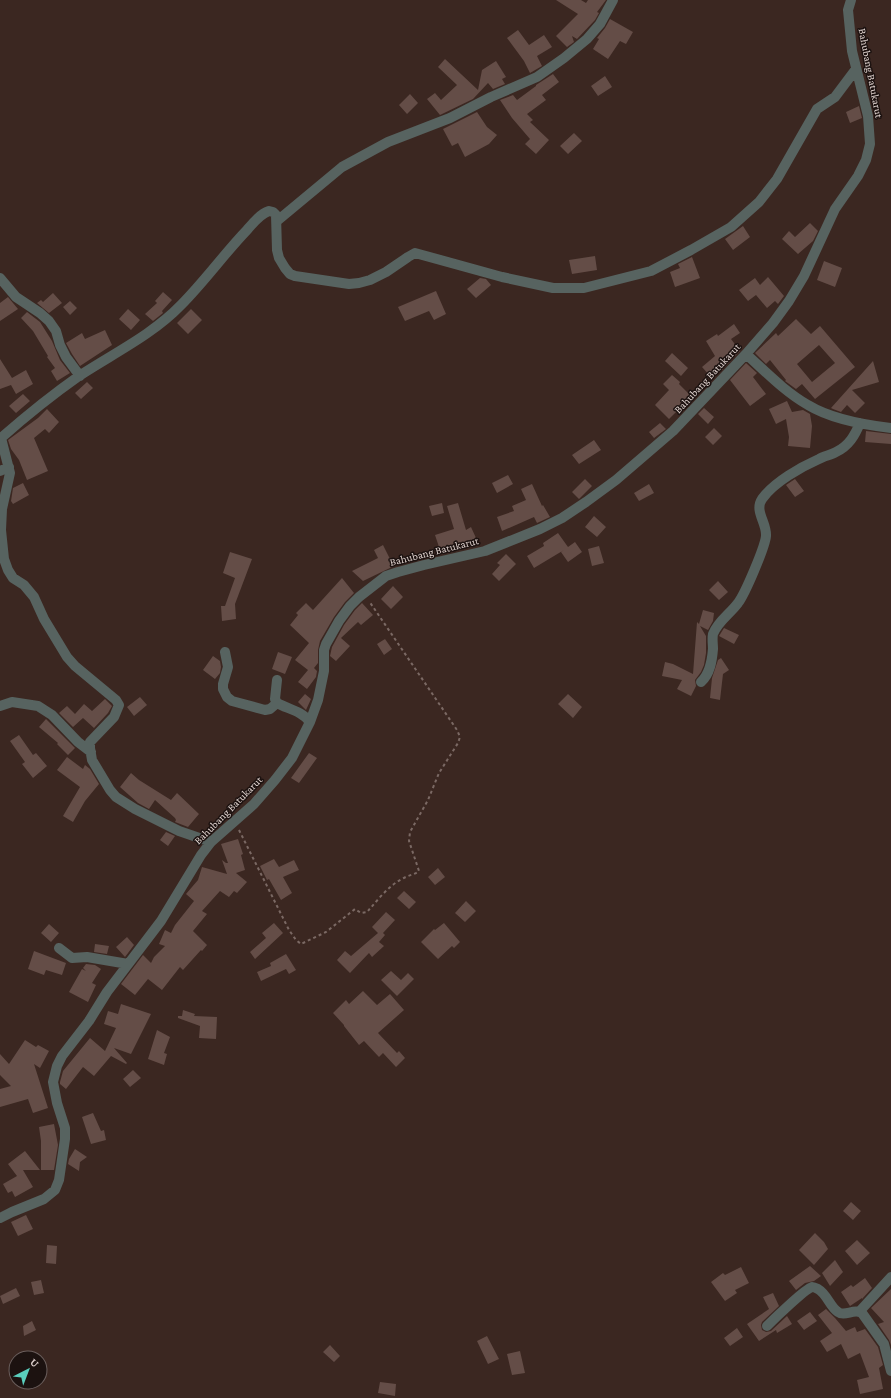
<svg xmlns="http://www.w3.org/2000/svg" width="891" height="1398" font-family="'Crimson Pro',serif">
	<rect width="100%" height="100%" fill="#3b2721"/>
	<path fill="#644d47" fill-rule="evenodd" d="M556,0H581L586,3L588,0H606L597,12L599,13L595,20L577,39L572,36L574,42L567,47L556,36L578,14Z
		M610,19L633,32L626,44L620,41L608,59L593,49L599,39L597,38L605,28Z
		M518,30L529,45L544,35L552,47L537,56L542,66L530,73L524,61L507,38Z
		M445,59L478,90L482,70L496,61L506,77L502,79L505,84L493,89L488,83L473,99L440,115L427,99L435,93L441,100L457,85L438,67Z
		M553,74L559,82L542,95L546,100L527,114L533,120L530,122L549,140L536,154L525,144L530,139L512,118L500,100L513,95L517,100L536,86V85Z
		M605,76L612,87L598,96L591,86Z
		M410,94L418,103L407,114L399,105Z
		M859,106L862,118L850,123L846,112Z
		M477,112L487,127L497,135L489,144L465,157L458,143L452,146L443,129Z
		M574,133L582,141L568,154L560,146Z
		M810,223L818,231L813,241L798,254L782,239L789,231L795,237Z
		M743,226L750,237L733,250L725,239Z
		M595,256L597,270L572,274L569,260Z
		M692,257L700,278L675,287L670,272L680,268L678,264Z
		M824,261L842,268L835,287L817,280Z
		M768,277L784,296L778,304L775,301L767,308L756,295L748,301L739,290L755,278L760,285Z
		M480,278L486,279L491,285L476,298L467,289Z
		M436,291L446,314L434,320L429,311L405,321L398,307Z
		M163,292L172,300L162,311L163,313L153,321L145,314L157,303L155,301Z
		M53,293L62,303L49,313L37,303L41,300L43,302Z
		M8,297L18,309L0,321V303Z
		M70,301L77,308L70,315L63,307Z
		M128,309L140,320L131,330L119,319Z
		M191,309L202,320L188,334L177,323Z
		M27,312L40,322L52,341L60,360L70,373L57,381L51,371L55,368L47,357L48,356L33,331L21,318Z
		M796,319L811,334L820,326L855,367L815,399L802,384L796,389L785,381L786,380L770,360L766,364L755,353L776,333L778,336ZM819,345L835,363L812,382L797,364Z
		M734,324L740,333L731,339L740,351L722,370L720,367L710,376L702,367L715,356L706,341L717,334L718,336Z
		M105,330L112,345L80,366L72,354L66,343L82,333L85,339Z
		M672,353L688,368L681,376L665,361Z
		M0,359L12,378L26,370L33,384L16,394L11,385L0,389Z
		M873,361L879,382L852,390L865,403L855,413L847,405L841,412L833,409L831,408Z
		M746,363L757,373L753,377L766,394L750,406L730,380Z
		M672,375L680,382L679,384L694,399L689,405L686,406L684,404L669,419L655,405L669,390L663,384Z
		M87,382L93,388L81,399L75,393Z
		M23,394L30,401L16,413L9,406Z
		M787,401L792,412L803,410L810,414L812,426L810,448L788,446L789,437L786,419L776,424L769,409Z
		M704,408L714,417L708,424L698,414Z
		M47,409L59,422L49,433L45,429L34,438L48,471L27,480L19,460L11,449L8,440L38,418Z
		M660,423L666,429L654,438L649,432Z
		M714,428L722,436L713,445L705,437Z
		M866,431L891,434V444L865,442Z
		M594,440L601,450L579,464L572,455Z
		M508,475L513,484L497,493L492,483Z
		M585,479L592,486L579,499L572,492Z
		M795,479L804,491L795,497L786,485Z
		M23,483L29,495L13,504L11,501L13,488Z
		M532,484L542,506L543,505L550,517L537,523L534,517L502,531L497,517L514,511L512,506L526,500L521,489Z
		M649,484L654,493L639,501L634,493Z
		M442,503L444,513L432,516L429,506Z
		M458,503L466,530L471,527L476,538L460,545L459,543L440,550L435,535L454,529L447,506Z
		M594,516L606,527L597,537L585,527Z
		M558,533L568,547L575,542L582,552L568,562L561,552L564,550L534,568L527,556L544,546L543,543Z
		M383,545L392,563V567L363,581L352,571L378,558L374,550Z
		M599,546L604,563L592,566L588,549Z
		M230,552L252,559L235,604L236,619L222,621L221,606H225L235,578L223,573Z
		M506,554L516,564L499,581L492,574L500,565L497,563Z
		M342,578L354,593L345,602L334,617L320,641L318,650V663L314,668L317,671L316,677L307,689L298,682L308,670L295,660L309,643L290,625L298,615L296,613L306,603L313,610Z
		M718,581L728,592L719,600L709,590Z
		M393,586L403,597L391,609L381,599Z
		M362,603L373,615L361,625L358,622L341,638L350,646L336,661L330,656L332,647L344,625L355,610Z
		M703,610L714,613L713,621L708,630L700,626L706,636V653L704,665L701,672L695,680L696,686L691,696L677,689L682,680L662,676L665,662L673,664L693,674L697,622L699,624Z
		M724,628L739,635L734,644L719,636Z
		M385,639L392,649L384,655L377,644Z
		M278,652L292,657L285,674L272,669Z
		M213,656L220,661L221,667L220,673L215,679L203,670Z
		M721,658L729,670L723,674L720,700L710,698L712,678L718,660Z
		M305,694L311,699L306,710L298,702Z
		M568,694L582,707L573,718L558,704Z
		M140,697L147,705L134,716L127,707Z
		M105,699L112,706L108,713L94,728L83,718L73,727L59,713L67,706L75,714L84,704L92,711Z
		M46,719L75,748L68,755L57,744L58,743L39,727Z
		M19,735L33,755L36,753L47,766L33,778L22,764L25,762L10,741Z
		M309,753L317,758L299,783L291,778Z
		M67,757L83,769L85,765L90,769L99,784L85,801L73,822L63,816L80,787L57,770Z
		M131,773L139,780L171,800L177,793L199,814L188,827L175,822L176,820L175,818L155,800L149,809L138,803L120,787Z
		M166,832L175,836L168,846L160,840Z
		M238,839L243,854L241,855L245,870L236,873L247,882L237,893L234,891L229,897L220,891L202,911L207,914L193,931L207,945L202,951L201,950L183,970L180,967L162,990L148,979L135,995L121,984L143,955L151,963L154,957L165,946L159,944L165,930L171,933L175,925L194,901L186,894L198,880L202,867L227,874L222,860L226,863H228L221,844Z
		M274,859L279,867L294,860L299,870L283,877L292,893L281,900L269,879L267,880L260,866Z
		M438,868L445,877L435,885L428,877Z
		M404,891L416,902L409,909L397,898Z
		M466,901L476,911L465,922L455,913Z
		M386,912L395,920L383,933L385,935L379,942L384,946L372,957L369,953L350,973L337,960L345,951L351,956L378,933L372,927Z
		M274,923L283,933L255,959L250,952L266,938L262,933Z
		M444,923L460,942L454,948L452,946L438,959L421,942L434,929L435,930Z
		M49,924L59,933L51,942L41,933Z
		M127,937L134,945L125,957L116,947Z
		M95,944L109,946L107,954L94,952Z
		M34,951L66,963L62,975L46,970L44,975L28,969Z
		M286,954L296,970L289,974L286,969L261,981L257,972L271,966L270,963Z
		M86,964L95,965L101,969L92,983L96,985L88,1002L69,992L82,969L86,971L83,968Z
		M391,971L401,980L408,973L414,979L397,996L381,980Z
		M363,991L377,1005L390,994L404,1010L378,1033L397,1053L399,1051L405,1058L396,1067L383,1053L379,1057L364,1041L359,1045L344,1026V1025L333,1013L346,1000L349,1004Z
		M121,1004L151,1014L131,1054L114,1048L127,1063L126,1064L111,1056L94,1076L83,1067L66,1089L60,1084V1082L63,1071L90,1038L105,1051L116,1028L104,1024L108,1011L118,1014Z
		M183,1010L195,1014L194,1016L217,1017L216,1039L199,1038L200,1026L178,1018V1016H182Z
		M157,1030L170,1037L164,1053L167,1054L164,1065L148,1059Z
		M25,1040L36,1047L38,1045L49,1051L40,1068L34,1064L48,1108L33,1113L28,1099L0,1107V1089L11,1086L0,1075V1054L9,1064Z
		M133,1070L141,1078L130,1087L123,1079Z
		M93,1113L101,1131L104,1130L106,1140L91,1144L82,1117Z
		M54,1124L58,1145L54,1170H41V1141L39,1127Z
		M75,1149L87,1157L80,1162L79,1171L68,1164L69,1159Z
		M25,1151L40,1170H23L33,1187L15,1197L12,1191L8,1193L3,1184L17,1176L8,1164Z
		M851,1202L861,1211L853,1220L843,1211Z
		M26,1215L33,1229L18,1236L11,1222Z
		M815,1233L824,1242L828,1249L814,1265L799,1250Z
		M857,1240L870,1253L857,1265L845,1251Z
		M47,1245L57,1246L56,1264L46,1263Z
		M835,1260L843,1272L830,1286L822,1273Z
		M810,1266L821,1276L814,1281L805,1283L796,1290L789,1281Z
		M741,1267L749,1283L735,1290L737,1293L725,1301L711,1282L723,1273L725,1275Z
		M865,1278L872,1288L862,1299V1298L850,1306L841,1292L851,1285L853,1287Z
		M41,1280L44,1293L34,1295L31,1282Z
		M16,1288L20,1296L3,1304L0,1296Z
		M891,1289V1345L889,1340L878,1324L884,1322L871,1308Z
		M773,1293L779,1306L762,1322L761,1325L762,1330L766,1332L771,1331L787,1316L792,1324L777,1333L776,1330L759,1341L747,1324L769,1309L763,1297Z
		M826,1309L835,1318L846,1331L855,1327L857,1332L865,1329L878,1347L883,1365L879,1368L883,1389L860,1394L857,1380L869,1377L860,1353L848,1359L841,1344L827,1352L820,1341L832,1333L818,1315Z
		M810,1312L817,1321L804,1330L797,1321Z
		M32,1321L36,1330L24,1336L23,1326Z
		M737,1328L743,1337L730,1346L724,1338Z
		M487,1336L499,1359L488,1364L477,1341Z
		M330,1345L340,1356L334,1362L323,1352Z
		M520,1351L525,1373L512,1375L507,1354Z
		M380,1382L396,1384L395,1396L378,1393Z"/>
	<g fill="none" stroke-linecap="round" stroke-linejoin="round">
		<path stroke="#7b6964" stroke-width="2" stroke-dasharray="3 3" stroke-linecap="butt" d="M239,830L289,930L296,940L301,944L326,932L355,909L361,913L367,912C377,901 388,886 402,879C408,875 414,875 419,871L409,841L410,832L428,800L439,773L458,743L460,737L457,730L369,601"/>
		<path stroke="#576360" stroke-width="10" d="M277,221L342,167L388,142L450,118L491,97L537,77L564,58L587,39L600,24L613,0
			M0,278L16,297L40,313L49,321L56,331L60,345L66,357L80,376
			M746,354C766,372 785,392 808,405C831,419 865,425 891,428
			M0,471L9,467
			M225,652L228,667L223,684V689L227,697L232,701L265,710L270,709L277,703
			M277,680L275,699L277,703C288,709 302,711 310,722
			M701,682C710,674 712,661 713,649C713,644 712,639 713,634C718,621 730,614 738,603C745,594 765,547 766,536C767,523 754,511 762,499C774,482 801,467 819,459C824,456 831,455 836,452C849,446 855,435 860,423
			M0,706L12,702L38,706L52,715L78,742L91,752
			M211,842L179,831L135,809L116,797L110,790L92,760L90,748V742L114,717L119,705L116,700L75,666L67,657L44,619L34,597L24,585L13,578L8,570L4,559L1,530L2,509L10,473L1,438C26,416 52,395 79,376C114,353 152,335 181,305C204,282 224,254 247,230C253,223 260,214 269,211L273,212L276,215L277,250L279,258L285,268L290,274L295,276L349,284L359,283L370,280L386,272L408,257L415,253L502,277L553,288H584L651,271L691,250L731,227L759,202L777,179L817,109L835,97L856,69
			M59,948L72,958L87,957L128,964
			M0,1218L12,1212L44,1199L55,1190L59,1180L65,1139V1128L57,1103L53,1082L57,1066L62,1056L89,1021L107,992L161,921L201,855L211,842L254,804L275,780L292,758L310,722L318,700L324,671V650L326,644L339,621L350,606L359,597L386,576L398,572L424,565L485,551L540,529L562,518L586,502L616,480L673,431L746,354L773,323L789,301L804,276L835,209L858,176L866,160L870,144L868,116L852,51L848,10L851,0
			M859,1312L891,1277
			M767,1326C774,1319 805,1289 812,1287C814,1287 816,1288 818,1289C827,1294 830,1307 838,1312C845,1317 854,1308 862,1313L884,1344L891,1371"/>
	</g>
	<g text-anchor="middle" stroke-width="3" stroke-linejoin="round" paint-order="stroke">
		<g font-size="11" fill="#ded1cd" stroke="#1c1210">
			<text transform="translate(871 73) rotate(79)" y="4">Bahubang Batukarut</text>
			<text transform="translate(707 378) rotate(-47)" y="4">Bahubang Batukarut</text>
			<text transform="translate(434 551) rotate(-14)" y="4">Bahubang Batukarut</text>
			<text transform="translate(228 810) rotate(-45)" y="4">Bahubang Batukarut</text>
		</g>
	</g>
	<g transform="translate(28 1370) rotate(42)"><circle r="19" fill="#1c1210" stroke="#6a5e5c"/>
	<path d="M0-3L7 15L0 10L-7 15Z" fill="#5acebd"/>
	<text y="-6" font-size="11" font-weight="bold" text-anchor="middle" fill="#ded1cd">U</text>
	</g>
</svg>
